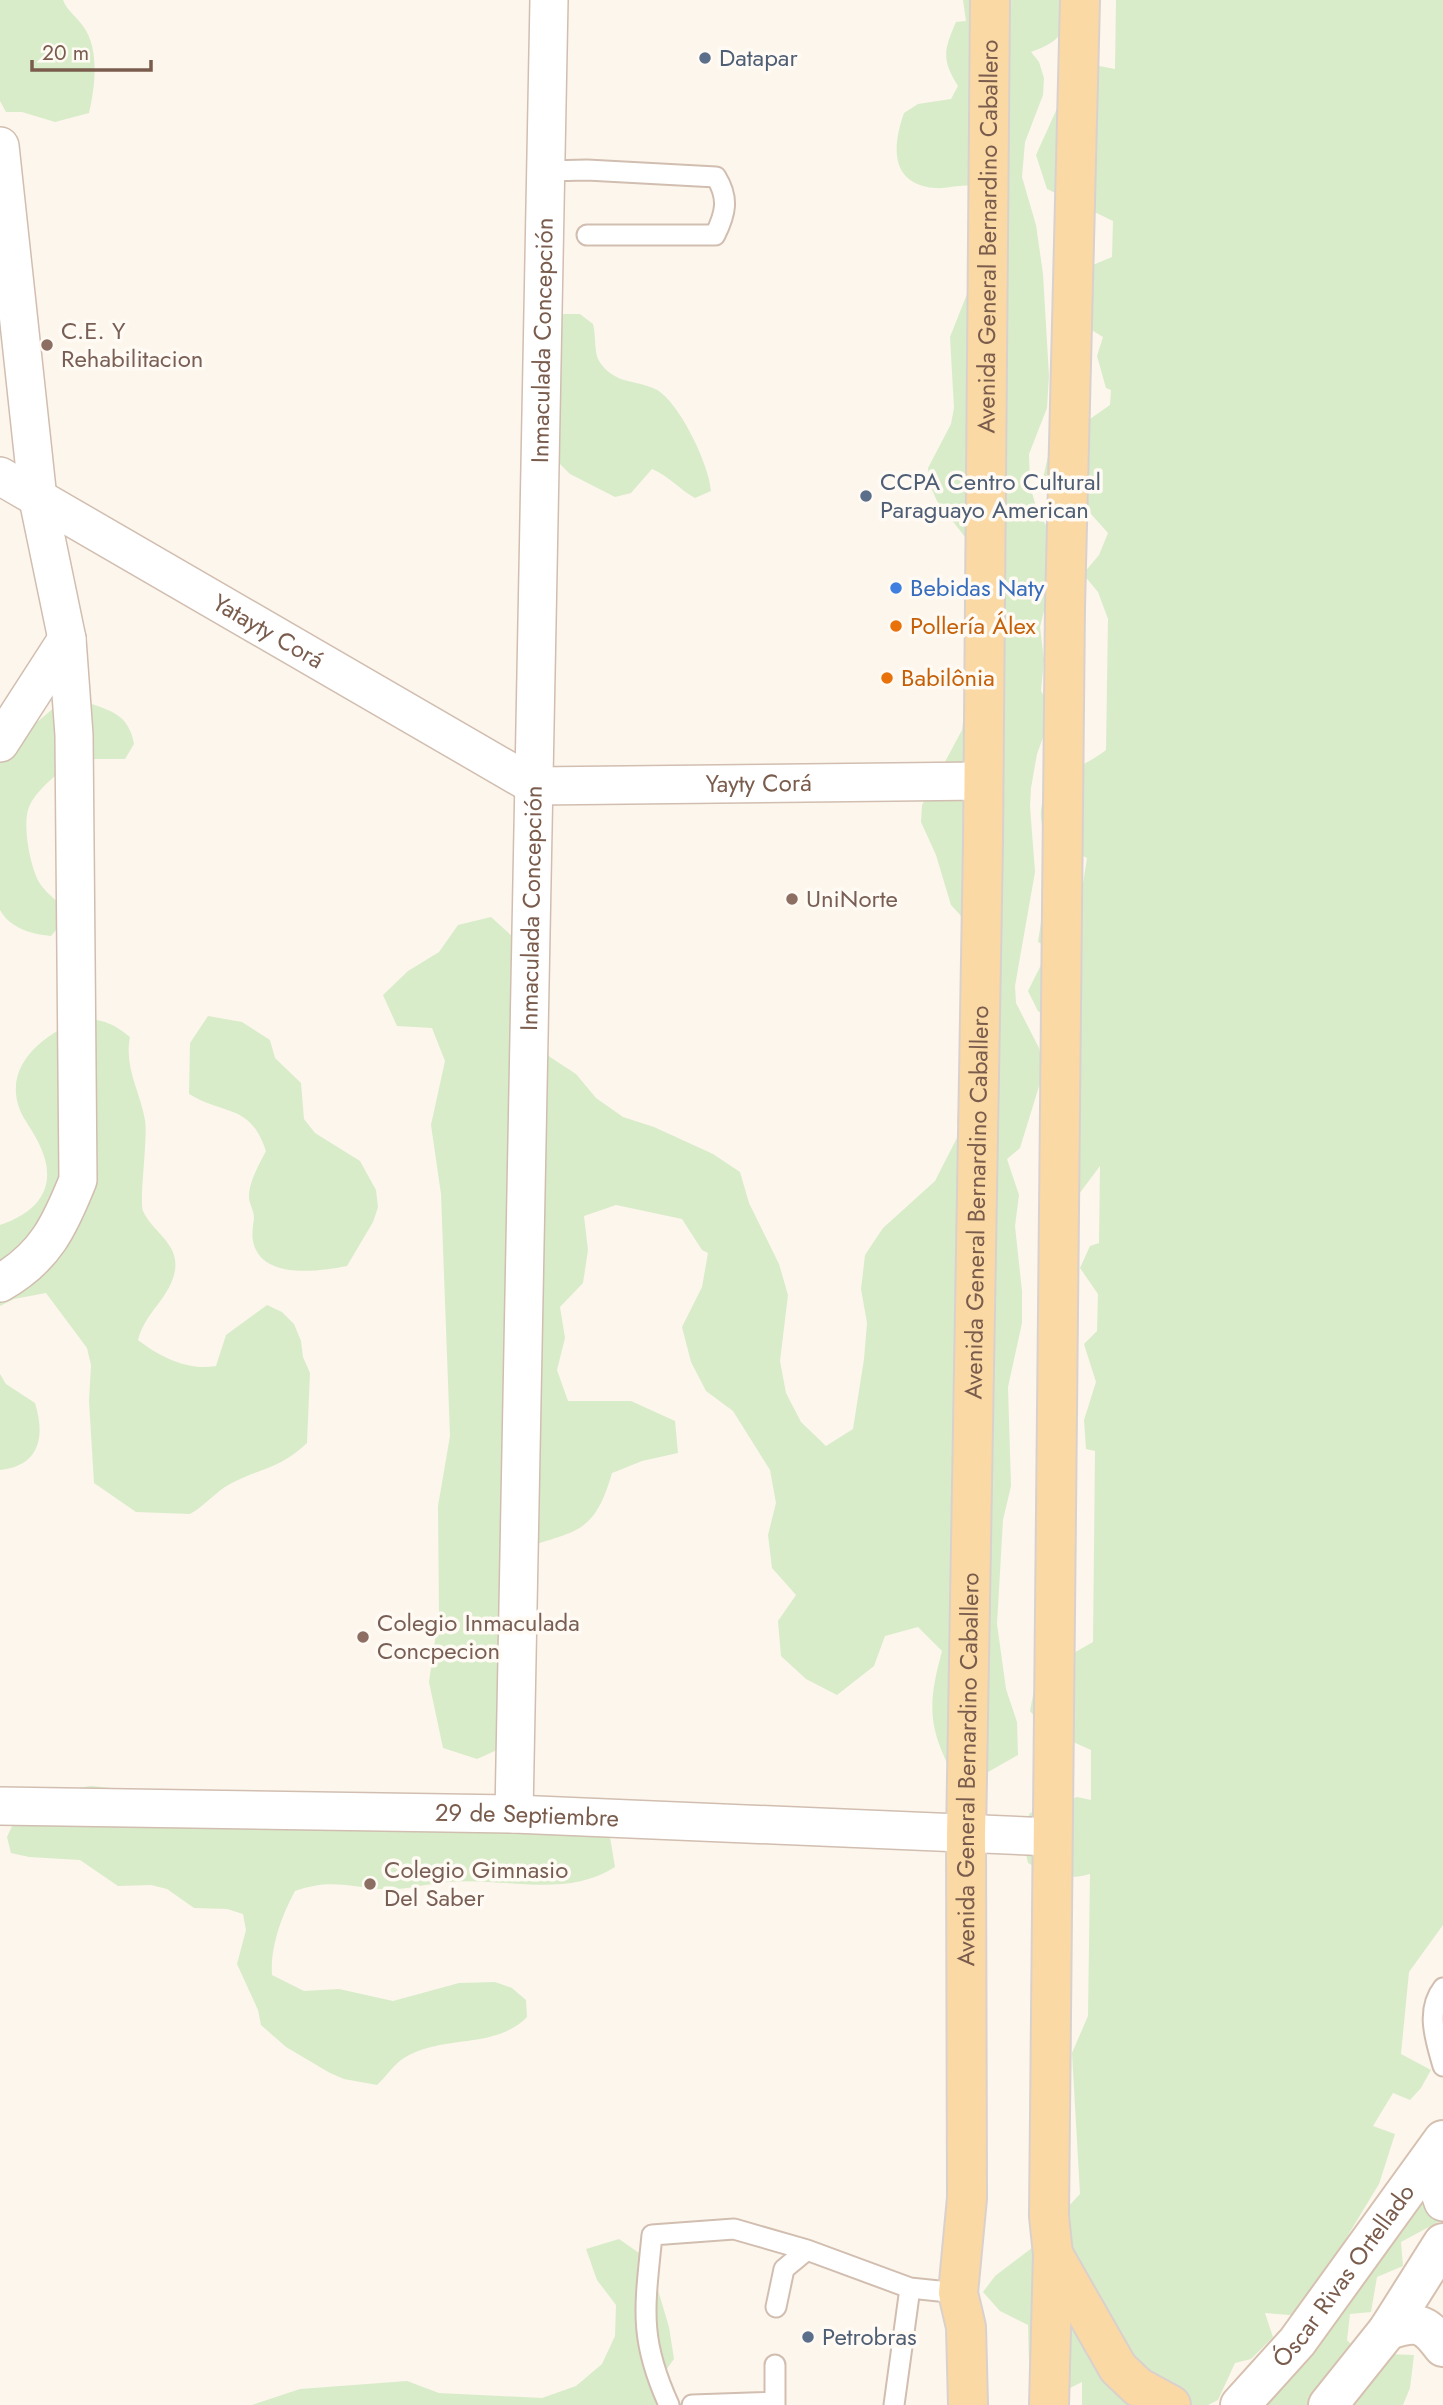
<svg xmlns="http://www.w3.org/2000/svg" width="1443" height="2405" font-family="Jost,sans-serif">
	<rect width="100%" height="100%" fill="#fdf6ec"/>
	<path fill="#d8ecc9" d="M0,0H63C68,12 76,16 83,26C100,49 95,87 89,113L55,122L22,112H6L0,101Z
		M963,0H1070C1064,32 1064,40 1031,52L1039,62L1044,78L1043,95L1025,142L1022,177L1036,225L1043,274L1049,376L1047,408L1029,454L1030,486L1038,513L1048,528L1053,575L1040,627L1044,660L1041,691L1050,706L1048,724L1037,754L1031,788L1030,806L1035,872L1015,986L1016,1003L1039,1048L1044,1070L1020,1148L1007,1159L1019,1195L1015,1226L1022,1291V1323L1008,1387L1011,1486L1003,1520L997,1624L1006,1689L1017,1722L1018,1755L988,1772L955,1779C928,1727 927,1707 942,1651L918,1627L885,1636L874,1666L837,1695L806,1679L781,1656L778,1621L796,1595L772,1568L768,1535L776,1503L770,1470L733,1411L706,1391L691,1362L682,1327L702,1287L708,1253L702,1250L682,1219L616,1205L584,1216L588,1250L583,1283L560,1307L565,1338L557,1370L568,1401H631L675,1421L678,1453L642,1461L612,1473C594,1535 577,1530 521,1549L508,1745L477,1759L443,1748L429,1682L439,1612L438,1506L450,1436L441,1194L431,1125L445,1061L432,1028L397,1026L383,995L408,971L439,952L458,925L491,917L514,938L527,1034L550,1057L576,1074L596,1098L623,1117L654,1127L713,1154L740,1172L749,1203L779,1264L788,1295L780,1361L786,1393L801,1422L826,1446L853,1429L864,1359L867,1323L861,1289L865,1255L883,1228L935,1181L962,1128L957,1123L962,1071L963,918L951,905L936,855L921,822L922,805L962,730L966,694L972,546L937,501L930,485L928,468L951,424L954,408L950,337L969,289L973,186C959,184 948,189 935,188C890,184 892,147 904,113L918,104L951,99L958,86C941,59 944,50 956,22L966,21Z
		M1116,0H1443V1925L1409,1972L1401,2054L1431,2070L1421,2088L1410,2100L1393,2093L1373,2126L1395,2134L1379,2184L1333,2260L1316,2317L1265,2313L1273,2337L1251,2359L1235,2363L1218,2400L1208,2405H1082V2382L1068,2389L1029,2361L1028,2325L1000,2311L983,2292L995,2276L1032,2248L1049,2216L1064,2211L1080,2194L1072,2053L1088,2016L1090,1874C1066,1881 1048,1874 1028,1863L1021,1832L1030,1813L1077,1797L1091,1800V1750L1071,1741L1058,1746L1030,1711L1037,1674L1093,1642L1095,1451L1086,1449L1084,1420L1096,1382L1084,1344L1097,1331L1098,1294L1080,1268L1090,1246L1099,1243L1100,1166L1079,1194L1058,1162L1075,1035L1038,1011L1028,991L1042,963L1070,958L1038,942L1042,915L1082,890L1087,858L1044,838C1043,830 1040,818 1041,810C1045,776 1084,768 1106,750L1108,619L1098,592L1083,574L1099,555L1108,533L1091,514L1042,483L1050,447L1110,405L1111,390L1106,388L1097,356L1103,337L1070,317L1057,280L1112,257L1113,221L1047,189L1036,155L1078,62L1115,69Z
		M564,314H580L593,324C596,334 594,353 599,361C615,385 634,379 655,389C678,399 710,466 711,491L695,498C679,489 669,476 652,469L631,493L615,497L570,474L558,462L548,321Z
		M86,702C112,711 129,715 134,744L125,759H75C60,773 37,788 29,807C22,824 30,866 39,882C44,891 55,899 62,906V923L51,936C31,934 10,928 0,910V753L55,707Z
		M208,1016L242,1022L270,1040L275,1058L301,1083L304,1119L315,1133L360,1161L376,1190L378,1207L373,1222L347,1266C321,1271 265,1280 254,1245C251,1236 253,1227 254,1218C254,1210 249,1204 249,1197C249,1181 259,1165 266,1151C250,1103 225,1116 189,1094L190,1043Z
		M82,1019C103,1019 114,1024 130,1037C124,1068 140,1091 145,1120C148,1139 139,1200 143,1211C153,1233 179,1243 175,1270C171,1297 145,1312 138,1340C160,1357 188,1371 216,1366L226,1335L267,1305L282,1312L294,1324L301,1341L303,1357L310,1373L307,1443C280,1469 260,1468 230,1484C215,1492 205,1506 190,1514L136,1512L94,1483L89,1401L91,1365L87,1348L46,1293L14,1299L0,1306V1225C44,1210 60,1181 36,1138C31,1128 24,1120 20,1110C2,1064 46,1033 82,1019Z
		M0,1374L6,1384L35,1403C45,1435 41,1466 0,1470Z
		M91,1786L141,1791L194,1790L608,1825L615,1867C566,1899 503,1877 448,1882C425,1884 403,1891 379,1889C346,1886 329,1879 295,1891C282,1915 270,1947 272,1975L304,1991L339,1989L393,2001L459,1983L495,1982L512,1988L526,2000L527,2017C495,2050 442,2034 404,2058C394,2064 386,2077 377,2085L344,2079L330,2073L286,2047L261,2025L258,2010L237,1964L246,1930L243,1914L227,1909L194,1908L167,1889L151,1885L118,1886L80,1860L29,1857L11,1853L7,1837L14,1822L72,1789Z
		M1429,2199L1440,2221L1401,2242L1403,2266L1377,2277L1371,2312L1350,2314L1347,2340L1359,2353L1414,2355L1410,2388L1403,2405H1245L1396,2208Z
		M619,2239L649,2260L669,2327L674,2359L655,2385L658,2405H252L300,2389L407,2381L439,2393L542,2398L576,2386L602,2364L615,2336L616,2305L597,2280L586,2249Z"/>
	<g fill="none" stroke-linecap="round" stroke-linejoin="round">
		<g stroke="#d1beb0" stroke-width="23">
			<path id="lane" d="M547,171L587,170L716,177C729,198 726,213 715,235H587
				M1443,1988C1425,2011 1436,2041 1443,2066
				M776,2307L784,2269L807,2250L910,2288L958,2293
				M775,2365V2405
				M669,2405C638,2337 645,2307 652,2235L734,2229L807,2250
				M692,2405L775,2402
				M894,2405L910,2288"/>
		</g>
		<g stroke="#d1beb0" stroke-width="40">
			<g id="street">
				<path d="M0,146L38,499L67,639L74,735L78,1180C60,1225 45,1258 0,1283"/>
				<path id="s1" d="M0,476L535,786L982,781"/>
				<path d="M0,743L67,639"/>
				<path id="s2" d="M0,1806L514,1814L1052,1837"/>
				<path id="s3" d="M514,1814L549,0"/>
				<path d="M1429,2161L1443,2202"/>
			</g>
		</g>
		<g stroke="#d6c0b0" stroke-width="42">
			<g id="secondary">
				<path d="M1388,2330C1418,2321 1424,2322 1443,2347"/>
				<path id="s4" d="M1240,2405L1297,2342L1443,2140"/>
				<path d="M1328,2405L1388,2330L1443,2243"/>
			</g>
		</g>
		<g stroke="#dad1cd" stroke-width="42">
			<g id="primary">
				<path d="M1053,2254L1118,2368L1138,2387L1171,2405"/>
				<path id="s5" d="M968,2405L966,2327L958,2293L967,2198L966,1836L983,842L990,0"/>
				<path d="M1049,2405L1053,2254L1049,2216L1065,606L1080,0"/>
			</g>
		</g>
		<use href="#lane" stroke="#fff" stroke-width="19"/>
		<use href="#street" stroke="#fff" stroke-width="37"/>
		<use href="#secondary" stroke="#fff" stroke-width="38"/>
		<use href="#primary" stroke="#fbd9a5" stroke-width="38"/>
	</g>
	<g fill="#5c6f8a" stroke="#fffaf3" stroke-width="2.5">
		<circle cx="705" cy="58" r="7"/>
		<circle cx="866" cy="496" r="7"/>
		<circle cx="808" cy="2337" r="7"/>
	</g>
	<g fill="#8d6e63" stroke="#fffaf3" stroke-width="2.5">
		<circle cx="47" cy="345" r="7"/>
		<circle cx="792" cy="899" r="7"/>
		<circle cx="363" cy="1637" r="7"/>
		<circle cx="370" cy="1884" r="7"/>
	</g>
	<circle fill="#3f7fe0" stroke="#fffaf3" stroke-width="2.5" cx="896" cy="588" r="7"/>
	<g fill="#e8710a" stroke="#fffaf3" stroke-width="2.5">
		<circle cx="896" cy="626" r="7"/>
		<circle cx="887" cy="678" r="7"/>
	</g>
	<g text-anchor="middle" stroke-width="7" stroke-linejoin="round" paint-order="stroke">
		<g font-size="24" fill="#4e5e75" stroke="#fffaf3" text-anchor="start">
			<text x="719" y="66">Datapar</text>
			<text x="880" y="490">CCPA Centro Cultural<tspan x="880" dy="28">Paraguayo American</tspan></text>
			<text x="822" y="2345">Petrobras</text>
		</g>
		<g font-size="24" fill="#7a5c4d" stroke="#fffaf3">
			<text dy="8" stroke="none"><textPath href="#s5" startOffset="2170">Avenida General Bernardino Caballero</textPath></text>
			<text dy="8" stroke="none"><textPath href="#s3" startOffset="1474">Inmaculada Concepción</textPath></text>
			<text dy="8" stroke="none"><textPath href="#s1" startOffset="310">Yatayty Corá</textPath></text>
			<text dy="8" stroke="none"><textPath href="#s1" startOffset="842">Yayty Corá</textPath></text>
			<text dy="8" stroke="none"><textPath href="#s3" startOffset="906">Inmaculada Concepción</textPath></text>
			<text dy="8" stroke="none"><textPath href="#s5" startOffset="1204">Avenida General Bernardino Caballero</textPath></text>
			<text dy="8" stroke="none"><textPath href="#s5" startOffset="637">Avenida General Bernardino Caballero</textPath></text>
			<text dy="8" stroke="none"><textPath href="#s2" startOffset="527">29 de Septiembre</textPath></text>
			<text dy="8" stroke="none"><textPath href="#s4" startOffset="166">Óscar Rivas Ortellado</textPath></text>
		</g>
		<g font-size="24" fill="#785e54" stroke="#fffaf3" text-anchor="start">
			<text x="61" y="339">C.E. Y<tspan x="61" dy="28">Rehabilitacion</tspan></text>
			<text x="806" y="907">UniNorte</text>
			<text x="377" y="1631">Colegio Inmaculada<tspan x="377" dy="28">Concpecion</tspan></text>
			<text x="384" y="1878">Colegio Gimnasio<tspan x="384" dy="28">Del Saber</tspan></text>
		</g>
		<g font-size="24" fill="#366cbe" stroke="#fffaf3" text-anchor="start">
			<text x="910" y="596">Bebidas Naty</text>
		</g>
		<g font-size="24" fill="#c56008" stroke="#fffaf3" text-anchor="start">
			<text x="910" y="634">Pollería Álex</text>
			<text x="901" y="686">Babilônia</text>
		</g>
	</g>
	<path d="M32 60v10h119v-10" fill="none" stroke="#7a5c4d" stroke-width="3.5"/>
	<text x="42" y="60" font-size="21" fill="#7a5c4d" stroke="#fffaf3" stroke-width="5" paint-order="stroke">20 m</text>
</svg>
